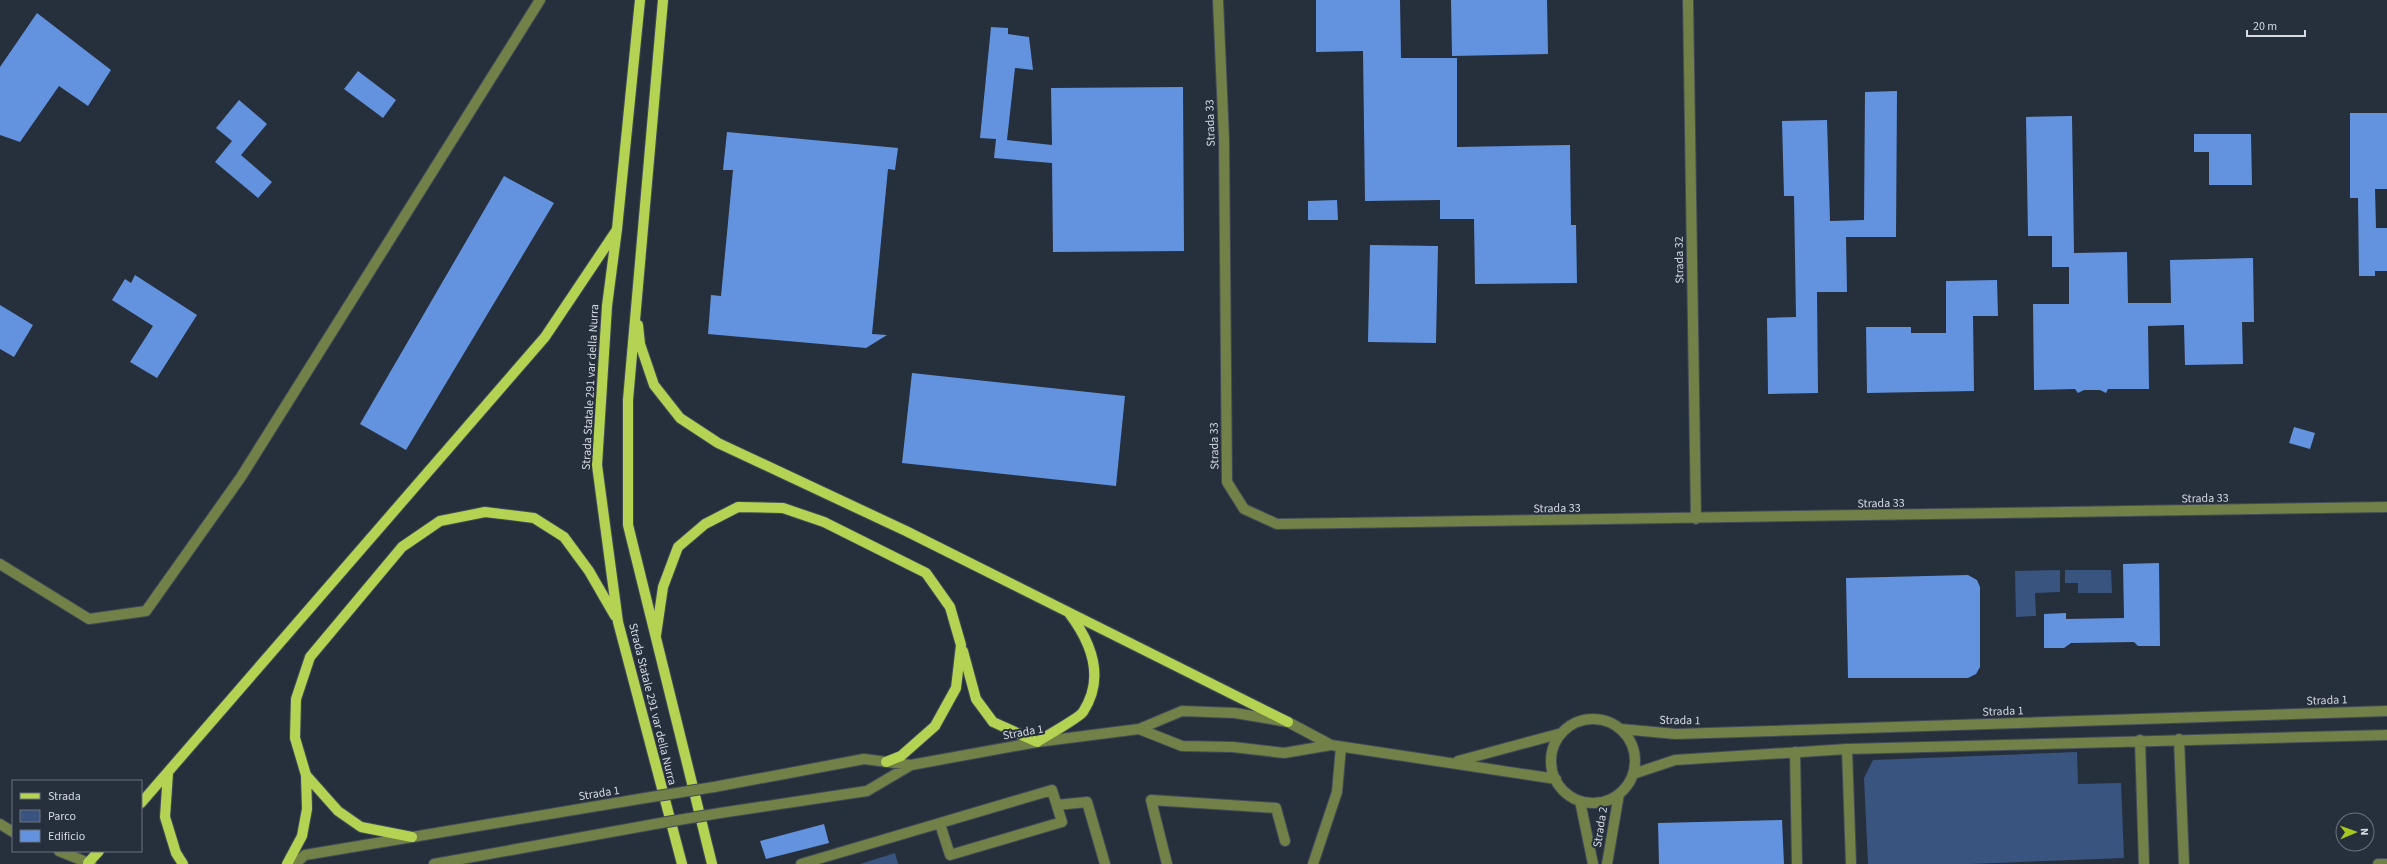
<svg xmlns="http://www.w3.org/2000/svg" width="2387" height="864" font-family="'Source Sans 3',sans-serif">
	<rect width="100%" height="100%" fill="#262f3c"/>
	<path fill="#39547f" d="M2060,570V592L2035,593L2036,616L2016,617L2015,571Z
		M2065,570H2111L2112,593H2078V583H2065Z
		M2077,752L2078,784L2121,783L2124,858L1970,864H1868L1864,778L1873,760Z
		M895,853L898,864H860Z"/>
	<path fill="#6393df" d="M1316,0H1400L1401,58H1457V147L1570,145L1571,225H1576L1577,283L1475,284L1474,219H1440V200L1365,201L1363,51L1316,52Z
		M1451,0H1547L1548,54L1452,56Z
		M37,13L111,70L88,106L59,86L20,142L0,135V67Z
		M991,27L1008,28V34L1029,37L1033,70L1015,68L1007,140L1052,145L1051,88L1183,87L1184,251L1053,252L1052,163L994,158L996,139L980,138Z
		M358,71L396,100L383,118L344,89Z
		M1897,91L1896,237H1846L1847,292H1817L1818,393L1768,394L1767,318L1796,317L1794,196H1784L1782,121L1827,120L1830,221L1864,220L1865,92Z
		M239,100L267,124L241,155L272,182L258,198L215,162L232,141L216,128Z
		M2350,113H2387V189H2375L2376,228H2387V271H2375V276H2359L2358,198H2350Z
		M2072,116L2074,253L2127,252L2128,303H2171L2170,260L2253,258L2254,322H2242L2243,364L2185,365L2184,325L2148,326L2149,389H2108L2106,393L2100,390H2084L2078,393L2075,389L2034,390L2033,304H2069V267H2052V236H2028L2026,117Z
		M727,132L898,148L895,170L888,169L872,334L887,335L866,348L708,334L711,295L721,296L733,170H723Z
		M2194,134H2251L2252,185H2209V152H2194Z
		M504,176L554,203L406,450L360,424Z
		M1337,200L1338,220H1308V201Z
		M1370,245L1438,246L1436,343L1368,342Z
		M135,275L197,315L157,378L130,362L153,326L112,300L125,279L131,283Z
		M1997,280L1998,316H1973L1974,391L1867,393L1866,327H1911V333H1946V281Z
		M0,305L33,325L14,357L0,349Z
		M912,373L1125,396L1116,486L902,463Z
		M2294,427L2315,433L2310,449L2289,443Z
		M2159,563L2160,646H2138L2134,642L2071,643L2064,648H2044V614L2066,613V619L2124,618L2123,564Z
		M1968,575L1977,580L1980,587V667L1976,674L1968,678H1848L1846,578Z
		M1782,820L1784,864H1659L1658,823Z
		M824,824L829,843L766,859L760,841Z"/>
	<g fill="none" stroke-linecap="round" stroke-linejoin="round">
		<g stroke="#424a57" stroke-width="12">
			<path id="minor" d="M1218,0L1224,139L1227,482L1244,509L1277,524L2387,507
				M1688,0L1696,519
				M0,564L89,619L146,611L241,477L540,0
				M1551 761a42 42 0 1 1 84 0a42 42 0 1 1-84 0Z
				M1139,729L1182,746L1233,747L1284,753L1331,745L1556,779
				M1621,729L1676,734L2387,711
				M2179,739L2184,864
				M2140,740L2144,864
				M1847,749L1851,864
				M1795,752L1797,864
				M1458,761L1562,733
				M1633,774L1675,760L1847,749L2387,735
				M714,787L864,759L911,765L1037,742L1139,729L1182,711L1235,713L1288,722L1331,745
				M1580,801L1593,864
				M1057,805L1087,802L1105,864
				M720,813L867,791L911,765
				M0,824L13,832
				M59,851L91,864
				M295,864L305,855L645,798
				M434,864L655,824
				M801,864L1052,790L1062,822L950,855L940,824
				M1167,864L1151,800L1276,808L1285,841
				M1313,864L1337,792L1341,747
				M1607,864L1619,794
				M2378,864H2387"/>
		</g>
		<g stroke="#424a57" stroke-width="12">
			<path id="major" d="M640,0L617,229L607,306L597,465L618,622L682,864
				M663,0L628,400V525L712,864
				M638,325L640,344L654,385L680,418L718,443L906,531L1288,722
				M656,635L663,587L678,547L705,524L738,507L783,508L824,522L926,573L950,607L961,645L956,688L935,726L901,756L886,762
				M963,651L976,699L993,722L1037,742C1046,736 1079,718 1083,712C1106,677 1091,642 1069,613
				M168,773L165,817L176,853L183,864
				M141,803L545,337L616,231
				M412,837L361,827L338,811L306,775L295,738L296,699L310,657L402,547L440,521L485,512L534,518L564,537L589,571L615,616
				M88,863L99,851
				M287,864L302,836L307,809L306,775"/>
		</g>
		<use href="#minor" stroke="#718147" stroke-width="10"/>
		<use href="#major" stroke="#b4d353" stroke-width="10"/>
		<g stroke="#424a57" stroke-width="12" stroke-linecap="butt">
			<path id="minor-bridge" d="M645,798L714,787
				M655,824L720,813"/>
		</g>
		<use href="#minor-bridge" stroke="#718147" stroke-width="10"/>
	</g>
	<g text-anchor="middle" stroke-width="4" stroke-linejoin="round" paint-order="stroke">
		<g font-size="12" fill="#d5dae3" stroke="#262f3c">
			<text transform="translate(1210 123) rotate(-92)" y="4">Strada 33</text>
			<text transform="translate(1679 260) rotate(-91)" y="4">Strada 32</text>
			<text transform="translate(590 387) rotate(-87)" y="4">Strada Statale 291 var della Nurra</text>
			<text transform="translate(1214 446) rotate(-91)" y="4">Strada 33</text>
			<text transform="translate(2205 498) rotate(-1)" y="4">Strada 33</text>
			<text transform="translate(1881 503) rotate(-1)" y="4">Strada 33</text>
			<text transform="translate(1557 508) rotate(-1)" y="4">Strada 33</text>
			<text transform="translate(2327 700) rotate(-2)" y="4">Strada 1</text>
			<text transform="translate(653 704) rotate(76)" y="4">Strada Statale 291 var della Nurra</text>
			<text transform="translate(2003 711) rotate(-2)" y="4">Strada 1</text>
			<text transform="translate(1680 720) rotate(1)" y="4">Strada 1</text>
			<text transform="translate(1023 732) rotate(-10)" y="4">Strada 1</text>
			<text transform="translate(599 793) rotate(-9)" y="4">Strada 1</text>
			<text transform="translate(1600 827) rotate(-81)" y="4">Strada 2</text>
		</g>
	</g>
	<rect x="12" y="780" width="130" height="72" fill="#262f3c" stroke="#6c737f"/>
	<rect x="20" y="793" width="20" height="6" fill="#b4d353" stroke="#6c737f"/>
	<text x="48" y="800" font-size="12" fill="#d5dae3">Strada</text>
	<rect x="20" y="810" width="20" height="12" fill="#39547f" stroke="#6c737f"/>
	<text x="48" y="820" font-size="12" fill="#d5dae3">Parco</text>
	<rect x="20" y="830" width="20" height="12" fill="#6393df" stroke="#6c737f"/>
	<text x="48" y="840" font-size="12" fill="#d5dae3">Edificio</text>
	<g transform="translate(2355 832) rotate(88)"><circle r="19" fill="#262f3c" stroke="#6c737f"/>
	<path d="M0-3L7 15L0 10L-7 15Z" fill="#a7c820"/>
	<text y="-6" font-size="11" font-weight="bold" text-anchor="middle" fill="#d5dae3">N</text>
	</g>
	<path d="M2247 30v6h58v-6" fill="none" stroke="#d5dae3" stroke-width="2"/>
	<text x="2253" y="30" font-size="12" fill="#d5dae3" stroke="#262f3c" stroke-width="3" paint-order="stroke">20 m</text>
</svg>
